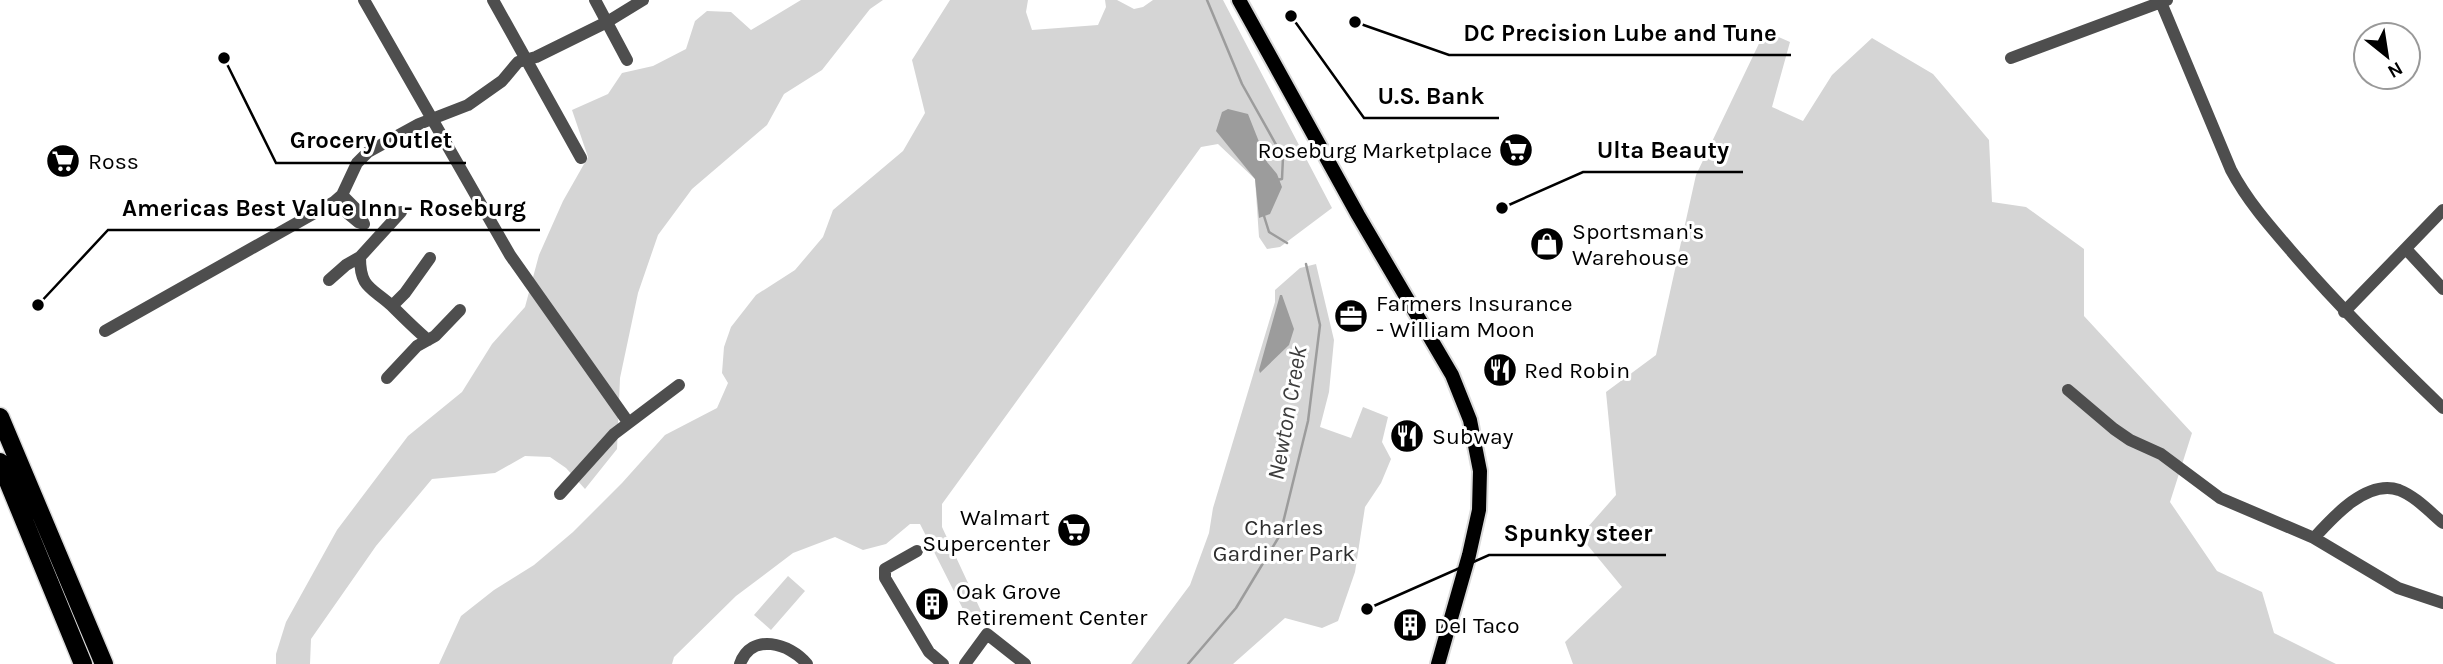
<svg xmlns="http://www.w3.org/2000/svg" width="2443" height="664" font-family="Karla,sans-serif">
	<rect width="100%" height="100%" fill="#fff"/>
	<path fill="#d5d5d5" d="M801,0H883L870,9L822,70L784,94L767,125L692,189L658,235L638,293L620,378L617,449L585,489L566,468L550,457L525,456L495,473L432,479L376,546L311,639L310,664H276V654L286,622L337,530L408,436L462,392L492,344L525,307L539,255L563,201L588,157L572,110L608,94L622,73L653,66L686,49L695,21L707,11L731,12L751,30Z
		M950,0H1028L1026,12L1032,30L1098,25L1106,7L1105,0H1117L1134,9L1143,7L1153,0H1223L1332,208L1280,247L1267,249L1259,237L1255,179L1218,144L1201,147L942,504V527L981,611L977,621L971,625L920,524H910L886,544L863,550L835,537L793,553L736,596L674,657L672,664H439L461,616L494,590L534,565L573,532L622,483L665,435L717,408L728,383L722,373L724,347L731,327L756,295L795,270L823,237L833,210L903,151L925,113L912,60Z
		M1765,31L1790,42L1772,107L1803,121L1832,75L1872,38L1933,74L1989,140L1992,202L2026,207L2084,249V316L2192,433L2170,502L2217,571L2262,592L2274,633L2336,664H1573L1565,642L1622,587L1580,536L1616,495L1606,392L1656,355L1696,175Z
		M1316,264L1334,340L1329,392L1320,427L1351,438L1363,407L1388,417L1382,442L1391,459L1381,483L1365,507L1355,572L1338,621L1322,628L1285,618L1233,664H1131L1190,585L1209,533L1213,508L1275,302V290L1300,268Z
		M788,576L805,591L771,630L754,615Z"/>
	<path fill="#9c9c9c" d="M1228,109L1248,114L1267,162L1277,174L1282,187L1270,214L1259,218L1255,179L1216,131L1222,112Z
		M1280,295H1282L1294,329L1289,345L1260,373L1259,370Z"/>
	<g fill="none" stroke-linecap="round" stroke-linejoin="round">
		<path stroke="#9c9c9c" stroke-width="2.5" d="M1207,0L1242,84L1283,157L1282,179L1276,180
			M1264,216L1269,232L1287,243
			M1188,664L1236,608L1280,535L1308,421L1320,325L1306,264"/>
		<g stroke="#dbdbdb" stroke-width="18">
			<path id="major" d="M1239,0L1358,215L1452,375L1470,420L1480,471L1479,510L1469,555L1438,664"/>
		</g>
		<g stroke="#dbdbdb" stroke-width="21">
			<path id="highway" d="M0,417L104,664
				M0,462L83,664"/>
		</g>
		<path stroke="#4e4e4e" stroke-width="12" d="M364,0L510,255L628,422
			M493,0L581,158
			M595,0L627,60
			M2160,0L2231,170C2249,204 2274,231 2299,260C2344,312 2393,360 2443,408
			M2011,58L2167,0
			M334,202L358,222L364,224L358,211L342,195
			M2406,249L2443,289
			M360,257C360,288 371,287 391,305C403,317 415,329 428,340
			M329,280L346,265L360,257L401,212
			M392,306L405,293L430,258
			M2344,312L2443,210
			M105,331L334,202L342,195L357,163L368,152L419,124L468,105L502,81L518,62L536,57L607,22L643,0
			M387,378L417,346L435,336L460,310
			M2068,390L2114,429L2130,440L2161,454L2220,498L2314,538L2398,588L2443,603
			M560,494L614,434L679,385
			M2314,538C2333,517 2367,479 2399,490C2415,496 2430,512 2443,523
			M917,551L885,569V578L929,652L943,664
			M740,664C751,632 790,643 807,664
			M965,664L987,634L1025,664"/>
		<use href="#major" stroke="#000" stroke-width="14"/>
		<use href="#highway" stroke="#000" stroke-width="18"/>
	</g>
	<defs>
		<g id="supermarket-disc" transform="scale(1.75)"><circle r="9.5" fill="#000" stroke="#fff"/><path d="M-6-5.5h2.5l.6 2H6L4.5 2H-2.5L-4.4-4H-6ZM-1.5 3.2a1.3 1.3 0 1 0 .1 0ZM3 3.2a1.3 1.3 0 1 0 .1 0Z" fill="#fff"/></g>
		<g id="shop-disc" transform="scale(1.75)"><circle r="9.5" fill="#000" stroke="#fff"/><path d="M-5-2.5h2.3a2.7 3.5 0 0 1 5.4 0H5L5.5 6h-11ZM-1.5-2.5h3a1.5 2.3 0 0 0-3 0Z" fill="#fff"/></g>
		<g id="office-disc" transform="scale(1.75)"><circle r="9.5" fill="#000" stroke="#fff"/><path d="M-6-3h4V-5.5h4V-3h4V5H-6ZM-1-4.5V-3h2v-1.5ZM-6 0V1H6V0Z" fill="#fff"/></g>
		<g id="restaurant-disc" transform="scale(1.75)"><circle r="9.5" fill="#000" stroke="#fff"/><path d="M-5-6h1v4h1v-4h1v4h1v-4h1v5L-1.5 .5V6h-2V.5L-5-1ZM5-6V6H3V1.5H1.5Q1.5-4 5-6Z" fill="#fff"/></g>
		<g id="building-disc" transform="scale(1.75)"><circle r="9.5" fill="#000" stroke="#fff"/><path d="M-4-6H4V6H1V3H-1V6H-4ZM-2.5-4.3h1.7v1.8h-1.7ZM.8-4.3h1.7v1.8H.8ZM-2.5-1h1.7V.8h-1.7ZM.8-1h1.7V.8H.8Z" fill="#fff"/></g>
	</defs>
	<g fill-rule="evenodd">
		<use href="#supermarket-disc" x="1516" y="150"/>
		<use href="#supermarket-disc" x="63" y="161"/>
		<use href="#shop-disc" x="1547" y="244"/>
		<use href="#office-disc" x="1351" y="316"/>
		<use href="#restaurant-disc" x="1500" y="370"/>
		<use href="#restaurant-disc" x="1407" y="436"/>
		<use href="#supermarket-disc" x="1074" y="530"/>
		<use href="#building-disc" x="932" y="604"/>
		<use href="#building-disc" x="1410" y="625"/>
	</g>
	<g text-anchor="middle" stroke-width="6" stroke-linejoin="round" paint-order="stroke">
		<g font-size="23" fill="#000" stroke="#fff" text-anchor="start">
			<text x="1492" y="158" text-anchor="end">Roseburg Marketplace</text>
			<text x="88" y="169">Ross</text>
			<text x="1572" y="239">Sportsman's<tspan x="1572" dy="26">Warehouse</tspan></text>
			<text x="1376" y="311">Farmers Insurance<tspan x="1376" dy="26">- William Moon</tspan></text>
			<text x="1524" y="378">Red Robin</text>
			<text x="1432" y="444">Subway</text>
			<text x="1050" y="525" text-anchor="end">Walmart<tspan x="1050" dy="26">Supercenter</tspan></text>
			<text x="956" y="599">Oak Grove<tspan x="956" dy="26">Retirement Center</tspan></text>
			<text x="1434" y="633">Del Taco</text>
		</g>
		<g font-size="23" fill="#2c2c2c" stroke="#fff">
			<text x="1284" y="535">Charles<tspan x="1284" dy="26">Gardiner Park</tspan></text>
		</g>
		<g font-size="24" font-style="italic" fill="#3d3d3d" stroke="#fff">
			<text transform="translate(1287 413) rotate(-80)" y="8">Newton Creek</text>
		</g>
	</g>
	<path fill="none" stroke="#000" stroke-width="2.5" d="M1355 22L1449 55H1791M1291 16L1364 118H1499M224 58L276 163H466M1502 208L1583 172H1743M38 305L108 230H540M1367 609L1489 555H1666"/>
	<g fill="#000" stroke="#fff" stroke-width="2.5">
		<circle cx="1355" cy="22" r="7"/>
		<circle cx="1291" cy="16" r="7"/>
		<circle cx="224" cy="58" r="7"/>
		<circle cx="1502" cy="208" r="7"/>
		<circle cx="38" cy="305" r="7"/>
		<circle cx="1367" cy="609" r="7"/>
	</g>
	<g font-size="24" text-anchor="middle" font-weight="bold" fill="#000" stroke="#fff" stroke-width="6" stroke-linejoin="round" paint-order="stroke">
		<text x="1620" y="41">DC Precision Lube and Tune</text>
		<text x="1431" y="104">U.S. Bank</text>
		<text x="371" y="148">Grocery Outlet</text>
		<text x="1663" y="158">Ulta Beauty</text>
		<text x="324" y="216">Americas Best Value Inn - Roseburg</text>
		<text x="1578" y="541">Spunky steer</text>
	</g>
	<g transform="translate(2387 56) rotate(150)"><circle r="33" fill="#ffffff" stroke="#999999" stroke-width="2"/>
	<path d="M0-5L12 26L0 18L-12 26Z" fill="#000000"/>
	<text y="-10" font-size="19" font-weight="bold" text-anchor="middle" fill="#000000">N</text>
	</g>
</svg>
